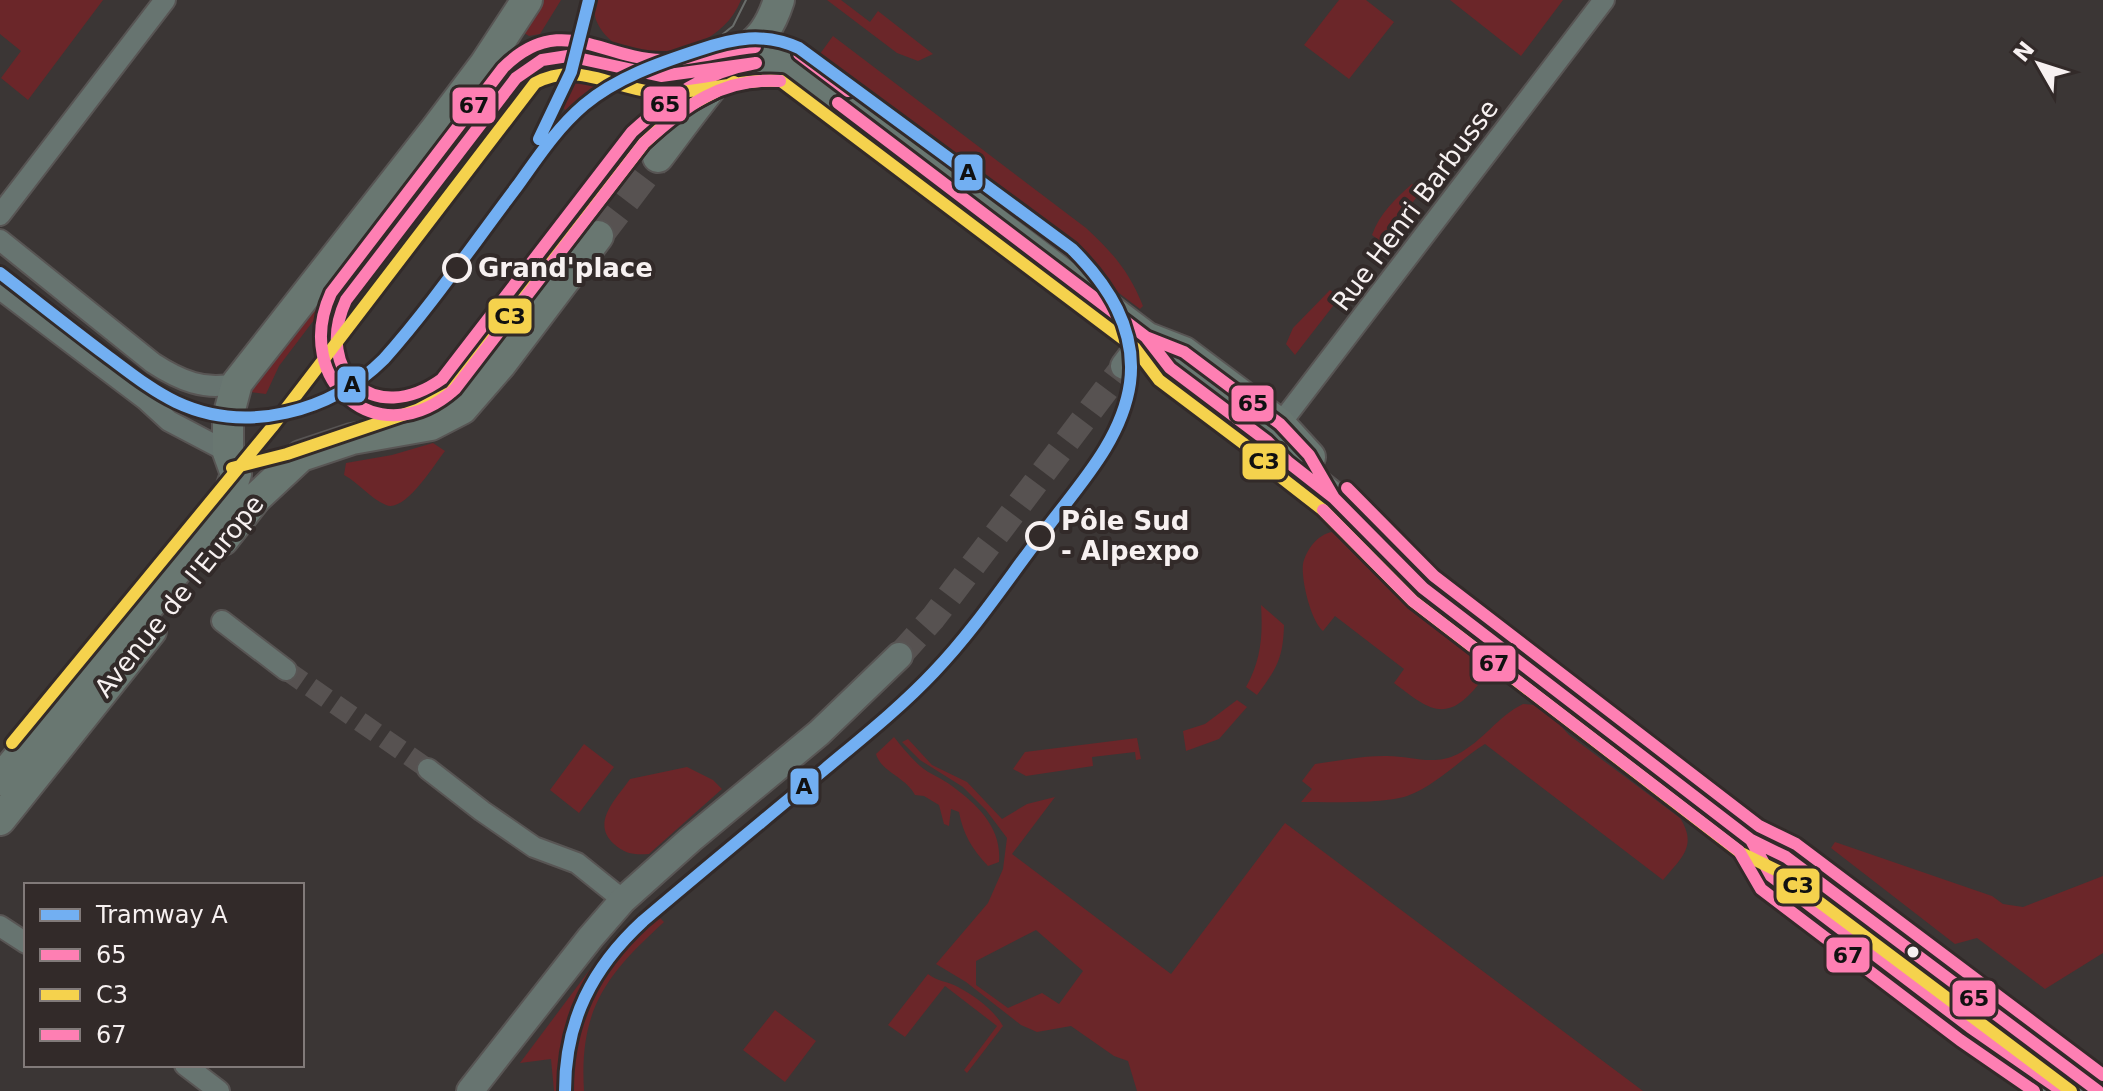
<svg xmlns="http://www.w3.org/2000/svg" width="2103" height="1091" font-family="'DejaVu Sans',sans-serif">
	<rect width="100%" height="100%" fill="#3b3635"/>
	<path fill="#6b2629" fill-rule="evenodd" d="M0,0H103L28,100L1,78L21,51L0,34Z
		M541,0H561L540,34L529,36L521,31Z
		M594,0H741C724,42 680,51 641,62C617,46 590,31 594,0Z
		M827,0H841L870,22L878,11L933,54L918,61L897,53Z
		M1339,0H1366L1394,22L1349,79L1304,45Z
		M1450,0H1563L1521,56Z
		M833,36L1086,228C1113,253 1129,271 1143,306L1140,309L814,62Z
		M581,63L592,67L607,79L581,100L570,114L563,108Z
		M1412,184L1422,190L1382,243L1372,235C1380,213 1395,199 1412,184Z
		M1330,290L1340,297L1295,355L1286,344L1293,328Z
		M325,294L333,295L279,366L266,394L250,392Z
		M433,443L445,451C434,465 405,513 386,505C371,499 359,483 344,475L346,463L392,455Z
		M1332,532L1395,595L1468,650C1476,661 1476,668 1472,681L1478,685C1446,725 1428,709 1394,683L1404,669L1335,616L1323,631C1311,621 1301,580 1303,564C1306,550 1318,534 1332,532Z
		M1261,605L1284,625C1283,659 1277,668 1257,695L1246,687C1261,660 1263,636 1261,605Z
		M1237,700L1247,707L1219,739L1186,751L1183,731L1205,724Z
		M1523,704L1535,705L1549,713L1569,735L1680,818C1698,846 1681,858 1663,880L1485,744C1459,760 1437,785 1407,796C1383,804 1329,802 1301,802L1312,789L1302,781L1315,764C1337,761 1361,756 1384,756C1410,755 1432,767 1458,754C1483,741 1498,716 1523,704Z
		M894,737C902,747 910,757 920,766C929,774 942,778 952,786C978,805 1002,828 999,862L988,866C972,849 963,834 959,812L951,809L949,826L944,824L939,805L924,796L915,795C906,777 881,772 876,754Z
		M1137,738L1141,759L1136,760L1135,752L1092,757L1093,766L1026,776L1013,769L1025,752Z
		M908,739L932,765L967,782L1002,819L1027,804L1055,797L1012,854L1171,974L1285,823L1643,1091H1137L1128,1061L1114,1056L1071,1026L1037,1032L1021,1025L966,982L936,964L988,903L1003,869L1007,838L986,810L963,787L920,760L902,742ZM1036,930L1083,971L1059,1004L1042,993L1008,1008L976,985V961Z
		M584,744L614,767L579,813L550,790Z
		M687,767L713,780L722,789L649,854C634,855 625,854 614,844C590,823 617,798 630,779Z
		M1835,842L1992,896L2003,904L2023,907L2103,876V953L2045,989L1977,938L1955,944L1831,848Z
		M648,906L664,922C606,975 579,1009 584,1091H554L551,1059L520,1063L609,944Z
		M928,974C938,982 947,981 958,987C975,996 993,1009 1003,1026L967,1073L964,1070L997,1026L945,986L905,1037L888,1025Z
		M775,1010L816,1041L785,1082L743,1050Z"/>
	<g fill="none" stroke-linecap="round" stroke-linejoin="round">
		<path stroke="#575251" stroke-width="20" stroke-dasharray="20 10" stroke-linecap="butt" d="M286,670L428,769"/>
		<path stroke="#575251" stroke-width="26" stroke-dasharray="26 13" stroke-linecap="butt" d="M899,656L933,618L1124,366"/>
		<path stroke="#575251" stroke-width="30" stroke-dasharray="30 15" stroke-linecap="butt" d="M598,236L658,157"/>
		<g stroke="#585554" stroke-width="24">
			<path id="minor" d="M0,215L165,0
				M0,240L153,363C179,380 206,392 237,383
				M0,289L145,399L169,421L228,452
				M1274,432L1604,0
				M222,621L286,670
				M428,769L482,811L534,847L577,863L623,900
				M0,926L26,943
				M185,1065L219,1091"/>
		</g>
		<g stroke="#585554" stroke-width="30">
			<path id="tertiary" d="M1124,366L1146,337
				M470,1091L590,938L623,900L690,840L819,733L899,656"/>
		</g>
		<g stroke="#585554" stroke-width="34">
			<path id="secondary" d="M727,68L756,63L787,65L1146,337L1170,368L1267,441L1288,462L1334,498L1423,588L1751,840L1786,857L2098,1091
				M658,157C680,128 700,100 723,73C749,42 765,44 779,0
				M1148,338L1184,352L1280,424L1310,457
				M223,540L256,498L301,456L352,439L431,425L462,409L501,364L598,236
				M0,780L89,671L154,600L225,507L236,474L228,452V417L237,383L436,129L485,64L527,0
				M0,820L151,631
				M1751,840L1771,876L1970,1027L2062,1091"/>
		</g>
		<use href="#minor" stroke="#677470" stroke-width="20"/>
		<use href="#tertiary" stroke="#677470" stroke-width="26"/>
		<use href="#secondary" stroke="#697771" stroke-width="30"/>
		<path stroke="#6a6d6b" stroke-width="2" d="M707,47L733,26L746,0"/>
		<g stroke="#322a29" stroke-width="18">
			<path id="bus-1" d="M568,56L661,76L756,63C703,72 671,97 632,132L442,379C374,428 313,372 346,300L516,78L542,60Z
				M838,103L1146,337
				M838,103L1146,337
				M1146,337L1184,352L1280,424L1309,455L1334,498
				M1146,337L1170,368L1267,441L1288,462L1334,498
				M1334,498L1423,588L1751,840
				M1751,840L1786,857L2098,1091
				M1751,840L1771,876L1970,1027L2062,1091"/>
		</g>
		<g stroke="#322a29" stroke-width="18">
			<path id="bus-2" d="M232,468L287,454L417,410L451,392L644,143L679,111L734,82
				M12,743L272,427L535,83C578,61 610,87 653,92C696,96 736,78 781,81L1135,348L1159,380L1256,453L1278,475L1323,510L1413,601L1741,853L1778,871L2071,1091"/>
		</g>
		<g stroke="#322a29" stroke-width="18">
			<path id="bus-3" d="M755,47C724,50 693,60 662,60C601,59 560,11 503,68L331,293C291,381 379,457 455,389L644,143C685,106 722,77 780,81
				M799,54L848,91
				M1347,488L1434,576L1759,826L1796,844L2103,1075
				M1323,510L1413,601L1739,851L1761,889L1960,1040L2034,1091"/>
		</g>
		<use href="#bus-1" stroke="#fe7fb3" stroke-width="12"/>
		<use href="#bus-2" stroke="#f5d24d" stroke-width="12"/>
		<use href="#bus-3" stroke="#fe7fb3" stroke-width="12"/>
		<g stroke="#322a29" stroke-width="18">
			<path id="tram-1" d="M539,139L571,72L589,0
				M0,273C35,300 70,328 106,355C129,372 151,390 176,402C246,435 331,412 384,359C432,305 474,243 518,185C538,157 557,128 584,105C616,78 659,63 699,50C734,38 764,32 799,48L1072,249C1108,285 1137,329 1130,383C1122,440 1079,485 1046,529C1009,577 976,628 934,672C901,707 862,738 825,769C764,820 703,870 643,921C592,968 565,1021 565,1091"/>
		</g>
		<use href="#tram-1" stroke="#72aff2" stroke-width="12"/>
	</g>
	<g fill="#322a29" stroke="#f7f1f1" stroke-width="4">
		<circle cx="457" cy="268" r="13"/>
		<circle cx="1040" cy="536" r="13"/>
	</g>
	<circle fill="#f7f1f1" stroke="#322a29" stroke-width="3" cx="1913" cy="952" r="7"/>
	<g text-anchor="middle" stroke-width="8" stroke-linejoin="round" paint-order="stroke">
		<g font-size="26" fill="#f7f1f1" stroke="#322a29">
			<text transform="translate(1415 205) rotate(-53)" y="9">Rue Henri Barbusse</text>
			<text transform="translate(179 596) rotate(-51)" y="9">Avenue de l'Europe</text>
		</g>
		<g font-size="26" font-weight="bold" fill="#f7f1f1" stroke="#322a29" text-anchor="start">
			<text x="478" y="277">Grand'place</text>
			<text x="1061" y="530">Pôle Sud<tspan x="1061" dy="30">- Alpexpo</tspan></text>
		</g>
	</g>
	<g stroke="#322a29" stroke-width="3">
		<rect x="642" y="85" width="46" height="38" rx="8" fill="#fe7fb3"/>
		<rect x="451" y="86" width="46" height="39" rx="8" fill="#fe7fb3"/>
		<rect x="953" y="153" width="31" height="39" rx="8" fill="#72aff2"/>
		<rect x="487" y="297" width="46" height="38" rx="8" fill="#f5d24d"/>
		<rect x="336" y="365" width="31" height="39" rx="8" fill="#72aff2"/>
		<rect x="1230" y="384" width="45" height="39" rx="8" fill="#fe7fb3"/>
		<rect x="1241" y="442" width="46" height="39" rx="8" fill="#f5d24d"/>
		<rect x="1471" y="644" width="46" height="39" rx="8" fill="#fe7fb3"/>
		<rect x="789" y="767" width="31" height="39" rx="8" fill="#72aff2"/>
		<rect x="1775" y="867" width="46" height="38" rx="8" fill="#f5d24d"/>
		<rect x="1825" y="936" width="46" height="38" rx="8" fill="#fe7fb3"/>
		<rect x="1951" y="979" width="46" height="39" rx="8" fill="#fe7fb3"/>
	</g>
	<g font-size="22" text-anchor="middle" font-weight="bold" fill="#111">
		<text x="665" y="112">65</text>
		<text x="474" y="113">67</text>
		<text x="968" y="180">A</text>
		<text x="510" y="324">C3</text>
		<text x="352" y="392">A</text>
		<text x="1253" y="411">65</text>
		<text x="1264" y="469">C3</text>
		<text x="1494" y="671">67</text>
		<text x="804" y="794">A</text>
		<text x="1798" y="893">C3</text>
		<text x="1848" y="963">67</text>
		<text x="1974" y="1006">65</text>
	</g>
	<rect x="24" y="883" width="280" height="184" fill="#322a29" stroke="#817a79" stroke-width="2"/>
	<rect x="40" y="909" width="40" height="12" fill="#72aff2" stroke="#817a79" stroke-width="2"/>
	<text x="96" y="923" font-size="24" fill="#f7f1f1">Tramway A</text>
	<rect x="40" y="949" width="40" height="12" fill="#fe7fb3" stroke="#817a79" stroke-width="2"/>
	<text x="96" y="963" font-size="24" fill="#f7f1f1">65</text>
	<rect x="40" y="989" width="40" height="12" fill="#f5d24d" stroke="#817a79" stroke-width="2"/>
	<text x="96" y="1003" font-size="24" fill="#f7f1f1">C3</text>
	<rect x="40" y="1029" width="40" height="12" fill="#fe7fb3" stroke="#817a79" stroke-width="2"/>
	<text x="96" y="1043" font-size="24" fill="#f7f1f1">67</text>
	<g transform="translate(2039 64) rotate(309)" stroke="#322a29" stroke-width="6" paint-order="stroke">
	<path d="M0-6L14 30L0 20L-14 30Z" fill="#f7f1f1"/>
	<text y="-12" font-size="22" font-weight="bold" text-anchor="middle" fill="#f7f1f1">N</text>
	</g>
</svg>
